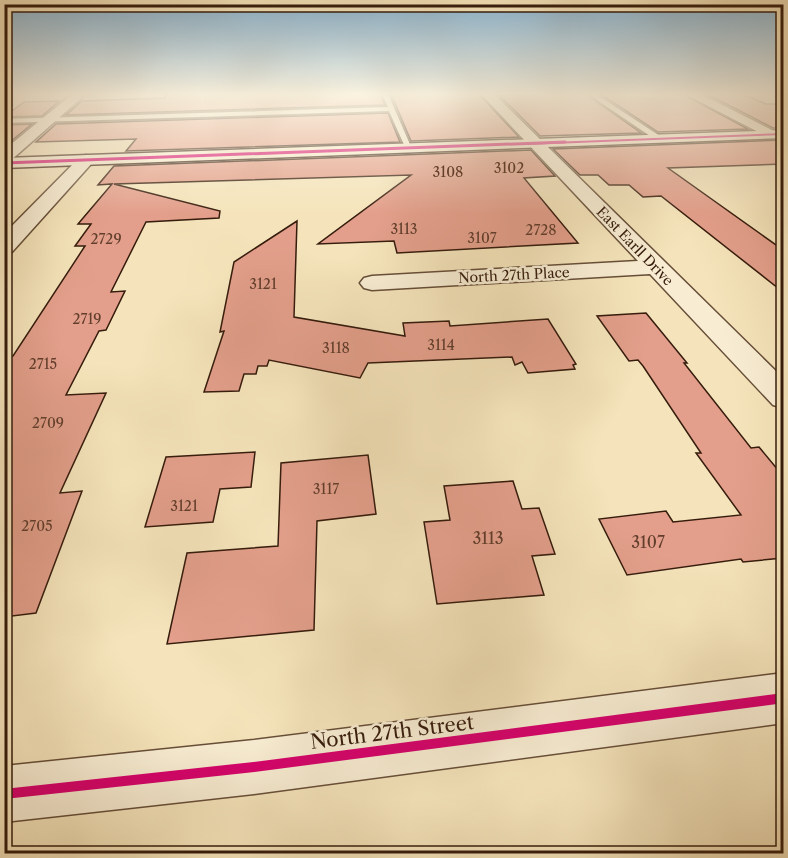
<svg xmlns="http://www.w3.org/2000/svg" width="788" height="858" font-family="'Libre Caslon Text',serif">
	<rect width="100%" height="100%" fill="#f5e4bb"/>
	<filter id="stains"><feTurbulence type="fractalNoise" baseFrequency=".00333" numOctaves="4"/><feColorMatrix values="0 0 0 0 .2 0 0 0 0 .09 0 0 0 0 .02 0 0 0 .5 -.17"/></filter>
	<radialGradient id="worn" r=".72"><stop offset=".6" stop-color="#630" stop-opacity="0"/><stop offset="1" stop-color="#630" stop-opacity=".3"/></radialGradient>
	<path fill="#e39f8b" stroke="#361c0d" stroke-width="1.5" d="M168,94H380L385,105L66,115L82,101L165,98Z
		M391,94H479L519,137L411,141Z
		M498,94H586L641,133L540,136Z
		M601,94H683L748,129L658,132Z
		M707,94H742L766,104H783V128H773Z
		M59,101L42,116L4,117L24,102Z
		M388,113L400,142L126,151L136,139L36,142L56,124Z
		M32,124L10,142H4V125Z
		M783,140V164L668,168L783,250V292L661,196L643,197L629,185H609L598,175H580L553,149Z
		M531,150L555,176L524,178L578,243L397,253L394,241L318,244L411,175L114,184L220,211L219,218L146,222L111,292L125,291L106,330L99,331L66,395L106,393L60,493L82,491L36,613L4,617V357L13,356L85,246H75L91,224H78L112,184L98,185L114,166Z
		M297,221L294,317L405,336L403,323L449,321L450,326L548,319L576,364L573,365L575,369L528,373L522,362L515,365L512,357L368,363L360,378L269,360L267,366H258L256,374H244L239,391L204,392L224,331L220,332L234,262Z
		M646,313L687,363H684L751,448L759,447L783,476V558L743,562L741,559L627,575L599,519L666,511L673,522L741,515L696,453H701L643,366L638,360L629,361L597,316Z
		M255,452L251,487L220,489L213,522L145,527L166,457Z
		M368,455L376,514L317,521L314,630L167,644L187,553L278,546L281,463Z
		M513,481L522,509L539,508L555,554L532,556L544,595L437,604L424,522L450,520L444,486Z"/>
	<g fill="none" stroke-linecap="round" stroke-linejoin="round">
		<g stroke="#664e38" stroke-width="4">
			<path id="lane" d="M382,94H388L412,149L405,147L389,111L4,123V119L388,107Z
				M588,94H596L663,138L656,140Z"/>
		</g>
		<g stroke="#664e38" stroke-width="3">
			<path id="street" d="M72,94H86L10,161L4,163V150Z
				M481,94H494L784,379V408L773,405L650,274L372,290L364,288L360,283L364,278L372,276L638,261Z
				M685,94H701L780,134L778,137H768Z
				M86,155L92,157L94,160L92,163L12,252L4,253V234L80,157Z
				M784,673V723L254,794L4,822V766L254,740Z"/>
		</g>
		<g stroke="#361c0d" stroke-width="3">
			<path id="secondary" d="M784,130V138L4,168V158Z"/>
		</g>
		<use href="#lane" fill="#f8edd3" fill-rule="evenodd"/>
		<use href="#street" fill="#f8edd3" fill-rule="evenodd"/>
		<use href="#secondary" fill="#f8edd3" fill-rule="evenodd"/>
		<g stroke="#f8edd3" stroke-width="4">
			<path id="cycleway-far2" d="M525,144L784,134"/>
		</g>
		<g stroke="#f8edd3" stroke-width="5">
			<path id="cycleway-far1" d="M4,163L565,142"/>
		</g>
		<g stroke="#f8edd3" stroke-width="14">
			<path id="cycleway" d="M4,794L254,767L784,698"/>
		</g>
		<use href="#cycleway-far2" stroke="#d6006c" stroke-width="2"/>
		<use href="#cycleway-far1" stroke="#d6006c" stroke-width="3"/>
		<use href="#cycleway" stroke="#d6006c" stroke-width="10"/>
	</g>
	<linearGradient id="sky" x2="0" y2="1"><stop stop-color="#8bb7d5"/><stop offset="0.44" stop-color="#faf3e0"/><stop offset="1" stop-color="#faf3e0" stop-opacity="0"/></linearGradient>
	<rect width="788" height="214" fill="url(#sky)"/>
	<g text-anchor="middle" stroke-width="5" stroke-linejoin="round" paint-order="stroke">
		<g font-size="14" fill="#613d2c">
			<text x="509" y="173">3102</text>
			<text x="448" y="177">3108</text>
			<text x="404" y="234">3113</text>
			<text x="541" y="235">2728</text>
			<text x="482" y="243">3107</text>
			<text x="106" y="244">2729</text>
			<text x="263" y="289">3121</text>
			<text x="87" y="324">2719</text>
			<text x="441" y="350">3114</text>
			<text x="336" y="353">3118</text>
			<text x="43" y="369">2715</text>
			<text x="48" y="428">2709</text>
			<text x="326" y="494">3117</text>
			<text x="184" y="511">3121</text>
			<text x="37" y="531">2705</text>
		</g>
		<g font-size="14" fill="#361c0d" stroke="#f8edd3">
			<text transform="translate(635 246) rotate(46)" y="5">East Earll Drive</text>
			<text transform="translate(514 275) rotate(-3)" y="5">North 27th Place</text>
		</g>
		<g font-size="16" fill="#613d2c">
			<text x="488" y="544">3113</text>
			<text x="648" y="548">3107</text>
		</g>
		<g font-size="20" fill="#361c0d" stroke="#f8edd3">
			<text transform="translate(392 732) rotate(-7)" y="7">North 27th Street</text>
		</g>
	</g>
	<rect width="788" height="858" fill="none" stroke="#f5e4bb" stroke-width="24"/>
	<rect x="6" y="6" width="776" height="846" fill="none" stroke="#361c0d" stroke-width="3"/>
	<rect x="12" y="12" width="764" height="834" fill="none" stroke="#361c0d" stroke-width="1.5"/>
	<rect width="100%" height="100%" filter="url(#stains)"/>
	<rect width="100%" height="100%" fill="url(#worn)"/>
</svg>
